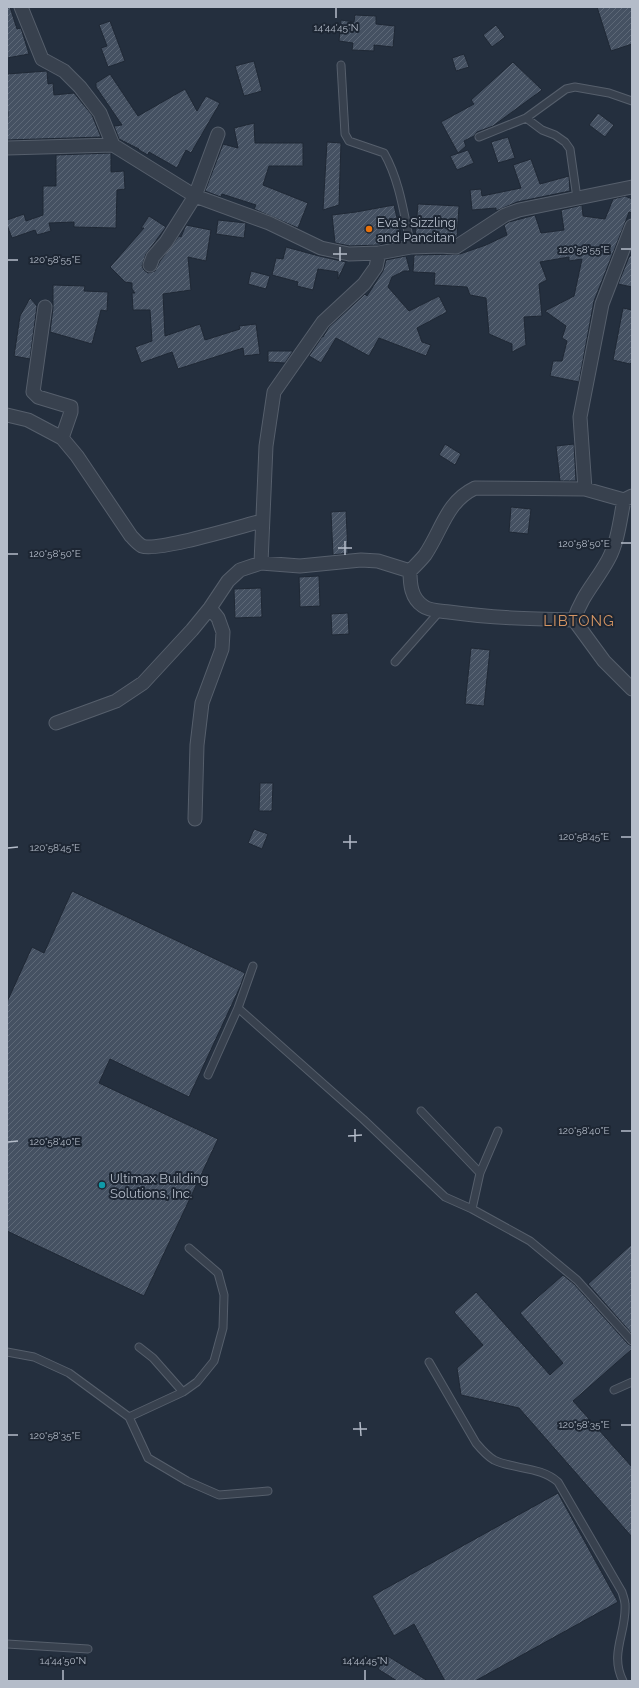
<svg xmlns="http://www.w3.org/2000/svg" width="639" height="1688" font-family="Raleway,sans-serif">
	<defs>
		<pattern id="building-hatch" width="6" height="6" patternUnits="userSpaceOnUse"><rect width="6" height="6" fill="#455162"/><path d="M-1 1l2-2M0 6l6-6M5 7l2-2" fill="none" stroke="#5d6877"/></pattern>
	</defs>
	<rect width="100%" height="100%" fill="#242f3e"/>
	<path fill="url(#building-hatch)" stroke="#1f2835" d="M7,7H10L17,29L21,28L29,54L7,58Z
		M597,7H632V44L611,51Z
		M355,15L376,16V24L395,26L393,47L374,45V51L352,50L353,43L339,41L341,20L354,22Z
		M110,21L125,61L108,67L101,48L107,46L99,25Z
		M496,25L505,37L492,47L483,35Z
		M464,54L469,67L456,71L452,58Z
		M254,61L262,91L244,96L235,66Z
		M513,62L542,90L493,126L477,132L474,136L464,141L466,146L458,153L441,122L474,104L471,100Z
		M47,71L48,84L53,83L54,95L74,93L92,115L101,137L7,140L8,111L7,112V74Z
		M110,74L138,116L185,89L197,111L206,96L220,103L191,153L186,150L177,168L149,152L148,155L139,150V149L119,139L114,126L122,125L96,87V83Z
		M598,113L614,125L605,137L589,125Z
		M254,123L255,143H303V166H269L263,185L308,203L298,228L254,209L256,205L222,194L221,197L205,191L223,144L238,148L234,128Z
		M508,137L515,158L498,163L491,142Z
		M327,142L341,143L339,205L323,210Z
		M468,150L474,163L457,170L450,156Z
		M111,153V172L124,171L125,189L117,190L116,228L74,227V222L49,223L51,231L37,235L35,230L12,238L7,225V220L24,214L26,221L43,215V186H56V155Z
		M531,159L540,184L569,176L570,191L517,202L496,211V208L472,210L470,190L481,189L482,196L521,188L513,165Z
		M625,196L632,199V213L629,212L625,223L594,301L579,382L550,376L553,361H562L567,341L562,338L566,326L545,311L574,296L582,259L569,261V257L540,262L547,280L539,284L542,316L524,317L526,345L512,352V344L489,334L486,298L470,295L467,287L434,285L435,273L413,272L414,255L460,254L486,245L507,235L504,225L509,222L535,215L541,233L564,230L561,210L582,205L583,216L605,219L613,199Z
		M418,204L459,206L457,237L454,239H415Z
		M394,205L402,240L379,245L350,246L335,243L332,215L356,212Z
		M149,216L166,227L146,254L142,266L144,270L148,273L155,271L160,261L179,236L181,237L186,225L211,230L206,261L188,257L191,290L163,294L165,336L200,324L205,340L240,329L239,326L256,324L260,354L244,356L243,348L178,369L172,352L141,363L135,347L152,341L150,310H133L132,293H135L132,289V283L125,282L110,267L144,228H141Z
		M218,220L246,223L244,238L216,234Z
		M286,247L319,256L346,262L338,279V272L318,269L313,290L297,286L298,282L272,275L276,258L283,259Z
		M632,254V287L618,284L629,257Z
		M406,256L410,271H404L392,277L388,287L409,311L439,296L447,312L417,328L422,342L431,345L426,356L379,338L369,356L336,338L321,363L309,356L322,337H323L329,327L365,294L367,296L383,271L386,260Z
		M251,271L270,276L266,289L248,284Z
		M53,285L85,286L84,291L108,292L107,311L101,310L92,344L50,332L53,308Z
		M30,298L37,306L30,359L14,356L20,316Z
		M623,308L632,310V362L630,364L613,360Z
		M268,351H293L285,363L268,362Z
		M445,444L461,454L455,465L439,455Z
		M574,444L576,481H560L556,446Z
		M511,507L531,509L528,534L509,532Z
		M346,511L348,553L333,555L331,512Z
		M319,576L320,606L300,607L299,577Z
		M261,588L262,617L235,618L234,589Z
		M348,613L349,634L332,635L331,614Z
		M471,648L490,650L484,706L465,704Z
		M260,783H273L272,811H259Z
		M254,829L268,834L262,849L248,843Z
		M72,891L245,973L240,987L189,1097L110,1059L99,1083L218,1139L144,1296L7,1231V1002L32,947L44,953Z
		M632,1244V1334L588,1284Z
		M563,1275L574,1284L628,1344L632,1346V1349L573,1401L632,1467V1537L519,1408L461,1395L457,1368L483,1345L454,1312L476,1292L550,1375L563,1363L520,1313Z
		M558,1493L618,1602L475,1681H445L414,1624L394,1636L372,1596Z
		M386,1655L428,1681H397L378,1669Z"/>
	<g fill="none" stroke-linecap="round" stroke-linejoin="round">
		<g stroke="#565f6c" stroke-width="9">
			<path id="lane" d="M341,65L345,134L349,141L384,153C400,181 404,215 411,247
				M526,118L566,89L575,87L609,93L632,101
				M479,137L526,118L542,130L555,135L565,142L570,149L577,198
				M395,662L440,611
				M238,1008L363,1119L445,1197L472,1209L530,1241L577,1280L632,1341
				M208,1075L238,1008L253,966
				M421,1111L480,1173
				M472,1209L480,1173L498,1131
				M139,1347L153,1358L183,1392
				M7,1352L34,1357L69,1373L129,1417L148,1458L187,1481L219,1495L268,1491
				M429,1362L476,1443C481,1449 487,1456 494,1460C515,1470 540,1466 558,1482L622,1592C623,1596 625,1600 625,1604C627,1632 609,1653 623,1681
				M614,1390L632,1382
				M129,1417L183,1392L197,1382L214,1361L223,1328L224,1295L218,1273L189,1248
				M7,1644L88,1649"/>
		</g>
		<g stroke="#565f6c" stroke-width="15">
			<path id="street" d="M21,7L42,59L64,71L80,87L100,113L113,145
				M7,148L113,145L195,196L269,223L321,248L349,254L379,253L376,267L364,284L323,322L274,392L266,446L261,563
				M379,253L411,247L440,246L456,247L505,215L519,210L632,187
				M150,265L153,257L166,242L195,196L218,134
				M45,307L33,392L38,397L71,407V412L62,438
				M7,415L28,420L62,438L77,456L131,536C134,539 138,544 142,546C157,552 242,526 262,521
				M585,489L580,417L602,304L632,226
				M574,620C532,619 491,618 449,612C442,611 429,611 423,606C411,598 410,584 410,571C415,566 421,560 425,555C442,530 446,502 475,488L585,489L624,500L632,496
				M574,620C582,595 596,582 608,560C618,542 620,520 624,500
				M574,620L604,661L632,689
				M56,723L116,701L143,683L192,630L210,608L228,581L240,570L261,563L300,566L361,560L378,561L410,571
				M195,819L197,745L202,703L222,649L223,632L218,618L210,608"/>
		</g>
		<use href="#lane" stroke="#38414e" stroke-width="7"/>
		<use href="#street" stroke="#38414e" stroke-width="13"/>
	</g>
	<path fill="none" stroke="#b4bcc9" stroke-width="1.5" d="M336,8V18M340,247V261M621,249H631M333,254H347M8,260H18M345,541V555M621,543H631M338,548H352M8,554H18M350,835V849M621,837H631M343,842H357M8,848L18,847M355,1129V1142M621,1131H631M348,1136L362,1135M8,1142L18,1141M360,1422L361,1436M621,1425H631M353,1429H367M8,1435H18M63,1670V1680M365,1670V1680"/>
	<circle fill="#e8710a" stroke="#1d2633" stroke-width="1.5" cx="369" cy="229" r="4"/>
	<circle fill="#0f9aa8" stroke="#1d2633" stroke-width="1.5" cx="102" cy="1185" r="4"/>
	<g text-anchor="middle" stroke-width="4" stroke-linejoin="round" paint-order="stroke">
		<g font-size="13" fill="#b4bcc9" stroke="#1d2633" text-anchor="start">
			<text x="377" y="227">Eva's Sizzling<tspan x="377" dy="15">and Pancitan</tspan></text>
			<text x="110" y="1183">Ultimax Building<tspan x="110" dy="15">Solutions, Inc.</tspan></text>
		</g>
		<g font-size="15" letter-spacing="1" fill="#d59563" stroke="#1d2633">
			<text x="579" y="626">LIBTONG</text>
		</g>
	</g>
	<g font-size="10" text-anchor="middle" fill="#b4bcc9" stroke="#1d2633" stroke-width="4" stroke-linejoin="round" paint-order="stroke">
		<text x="336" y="31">14°44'45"N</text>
		<text x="584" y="253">120°58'55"E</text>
		<text x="55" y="263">120°58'55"E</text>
		<text x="584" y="547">120°58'50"E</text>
		<text x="55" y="557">120°58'50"E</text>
		<text x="584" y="840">120°58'45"E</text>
		<text x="55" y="851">120°58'45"E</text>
		<text x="584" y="1134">120°58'40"E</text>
		<text x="55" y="1145">120°58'40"E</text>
		<text x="584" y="1428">120°58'35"E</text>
		<text x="55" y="1439">120°58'35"E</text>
		<text x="63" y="1664">14°44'50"N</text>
		<text x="365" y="1664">14°44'45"N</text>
	</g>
	<rect width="639" height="1688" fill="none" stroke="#b4bcc9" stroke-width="16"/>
</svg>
